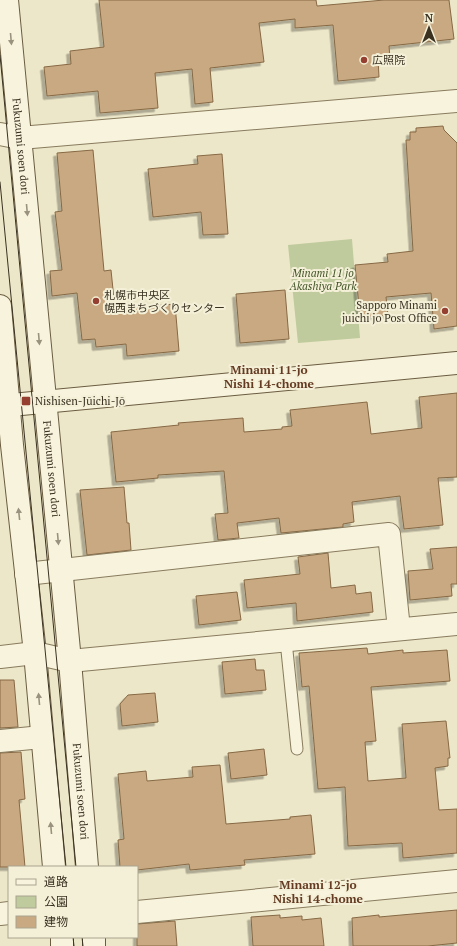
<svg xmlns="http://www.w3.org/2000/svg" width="457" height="946" font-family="'PT Serif','Noto Sans JP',serif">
	<defs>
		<filter id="shadow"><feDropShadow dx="-3.5" dy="3.5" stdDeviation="0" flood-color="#0004"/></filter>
	</defs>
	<rect width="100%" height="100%" fill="#ede7c9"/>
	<path fill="#bfcb9d" d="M352,239L360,338L298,343L288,245Z"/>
	<path fill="#c9a981" stroke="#866945" filter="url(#shadow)" d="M99,0H316L317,6L384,0H449L454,39L389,46L390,58L378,59L379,77L338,81L333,25L295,28V19L259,23L264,62L210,68L213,102L195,104L192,69L155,73L158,108L100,113L98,91L47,96L44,67L71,64L70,51L104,47Z
		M443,126L444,130L457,143V326L434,329L431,293L386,297L388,315L360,317L355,265L388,262L387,254L413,251L406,140H410V132H416V128Z
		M93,150L104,271L111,270L115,309L175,304L179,351L127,356L126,344L96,347L95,339L82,340L77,293L52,296L50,271L62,270L55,212L62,211L57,153Z
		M222,154L228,234L203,235L201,212L153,217L148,169L198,164L197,156Z
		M285,290L289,339L240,343L236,294Z
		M457,393V477L438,478L443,525L404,529L400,496L352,502L354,522L343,524V527L281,533L279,518L237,523L239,538L218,540L215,514L228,513L224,471L158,475V478L116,482L111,432L179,425L178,423L243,418L244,432L282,429V427L292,426L290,410L367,402L371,434L422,428L419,397Z
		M124,487L127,523H129L131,550L87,555L80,490Z
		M457,547V584H451L452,596L410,600L408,571L433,569L430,549Z
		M328,553L331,588L355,585L356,594L371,592L373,612L297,621L296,603L247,608L244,580L300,574L298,557Z
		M237,592L241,620L199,625L196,596Z
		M367,648L368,654L403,650V653L447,650L450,681L371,687L376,741L365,742L368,781L406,778L402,724L446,721L450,758H448V766L435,768L439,810L457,809V853L403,858L402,843L348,846L345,787L318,789L309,686L302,687L299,653Z
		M255,659L256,670H264L266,690L225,694L222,662Z
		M0,680H14L18,727L0,728Z
		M155,693L158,722L122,726L120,704L128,695Z
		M264,749L267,775L231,779L228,753Z
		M21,752L25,799L19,800L25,867H0V753Z
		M220,765L226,824L290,819V817L311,815L315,854L244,860L245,865L190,870L189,864L137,870V867H120L118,840L124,839L118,774L146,771L147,781L193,777L192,767Z
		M457,910V943L428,946H353L352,918L379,915V917Z
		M280,915V918L302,916V920L321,918L324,946H253L251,917Z
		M175,921L177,946H137V924Z"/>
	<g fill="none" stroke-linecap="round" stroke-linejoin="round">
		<g stroke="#887b5e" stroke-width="13">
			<path id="lane" d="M286,641L297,749"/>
		</g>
		<g stroke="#887b5e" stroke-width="24">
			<path id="street" d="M0,134L20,138L457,101
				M26,574L389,534L399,629
				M0,657L35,653L70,661L457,624
				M0,741L42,737
				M137,912L457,881
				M0,914L9,913"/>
		</g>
		<g stroke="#6a5c41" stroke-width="24">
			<g id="secondary">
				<path id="s1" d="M7,0L70,661L87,867"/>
				<path d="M0,306L12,445L35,653L54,867"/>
				<path d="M0,406L457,363"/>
				<path d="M62,937V946"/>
				<path d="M94,937V946"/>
			</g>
		</g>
		<use href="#lane" stroke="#f8f3dc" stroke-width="11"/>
		<use href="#street" stroke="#f8f3dc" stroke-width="22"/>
		<use href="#secondary" stroke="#f8f3dc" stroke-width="22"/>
		<path stroke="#3a3121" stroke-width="1" d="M0,55L76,867
			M0,182L66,867
			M73,937L74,946
			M82,937L83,946"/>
	</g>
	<defs><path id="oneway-solid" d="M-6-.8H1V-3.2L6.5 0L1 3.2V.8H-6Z"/></defs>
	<g fill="#99927e">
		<use href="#oneway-solid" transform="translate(11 39) rotate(85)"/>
		<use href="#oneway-solid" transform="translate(27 210) rotate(85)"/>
		<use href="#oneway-solid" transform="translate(39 339) rotate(85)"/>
		<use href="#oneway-solid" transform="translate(19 514) rotate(-96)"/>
		<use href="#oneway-solid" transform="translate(58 539) rotate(85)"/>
		<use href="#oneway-solid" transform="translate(39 699) rotate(-95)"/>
		<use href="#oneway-solid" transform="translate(51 828) rotate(-95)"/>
	</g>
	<g fill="#953f31" stroke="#f4f0d8" stroke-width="1.5">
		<circle cx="364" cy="60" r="4"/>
		<circle cx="96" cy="301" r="4"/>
		<circle cx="445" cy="311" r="4"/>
		<rect x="21" y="396" width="10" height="10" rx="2"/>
	</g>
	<g text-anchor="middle" stroke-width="4" stroke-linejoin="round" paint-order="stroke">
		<g font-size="11" fill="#3a3121" stroke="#f4f0d8" text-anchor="start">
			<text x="372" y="64">広照院</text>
			<text x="104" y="299">札幌市中央区<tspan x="104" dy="13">幌西まちづくりセンター</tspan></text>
			<text x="437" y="309" text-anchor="end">Sapporo Minami<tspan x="437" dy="13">juichi jo Post Office</tspan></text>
			<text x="35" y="405">Nishisen-Jūichi-Jō</text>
		</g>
		<g font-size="11" fill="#3a3121" stroke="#f4f0d8">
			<text dy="4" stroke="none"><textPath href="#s1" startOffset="147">Fukuzumi soen dori</textPath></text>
			<text dy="4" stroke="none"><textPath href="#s1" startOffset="471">Fukuzumi soen dori</textPath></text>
			<text dy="4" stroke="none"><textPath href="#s1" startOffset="795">Fukuzumi soen dori</textPath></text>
		</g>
		<g font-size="11" font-style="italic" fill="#435529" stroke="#f4f0d8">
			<text x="323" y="277">Minami 11 jo<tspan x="323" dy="13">Akashiya Park</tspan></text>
		</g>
		<g font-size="12" font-weight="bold" fill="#643a22" stroke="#f4f0d8">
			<text x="269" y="374">Minami 11-jo<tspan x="269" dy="14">Nishi 14-chome</tspan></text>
			<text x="318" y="889">Minami 12-jo<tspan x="318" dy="14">Nishi 14-chome</tspan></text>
		</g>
	</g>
	<rect x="8" y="866" width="130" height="72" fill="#f4f0d8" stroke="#aaa48f"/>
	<rect x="16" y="879" width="20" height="6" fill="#f8f3dc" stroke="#aaa48f"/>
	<text x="44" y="886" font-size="12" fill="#3a3121">道路</text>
	<rect x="16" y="896" width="20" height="12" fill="#bfcb9d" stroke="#aaa48f"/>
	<text x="44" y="906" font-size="12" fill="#3a3121">公園</text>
	<rect x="16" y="916" width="20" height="12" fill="#c9a981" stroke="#aaa48f"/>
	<text x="44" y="926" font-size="12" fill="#3a3121">建物</text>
	<g transform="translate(429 28)" stroke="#f4f0d8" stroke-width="3" paint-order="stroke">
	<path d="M0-3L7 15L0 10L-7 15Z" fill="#3a3121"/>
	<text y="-6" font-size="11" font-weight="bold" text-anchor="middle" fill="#3a3121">N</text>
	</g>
</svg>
